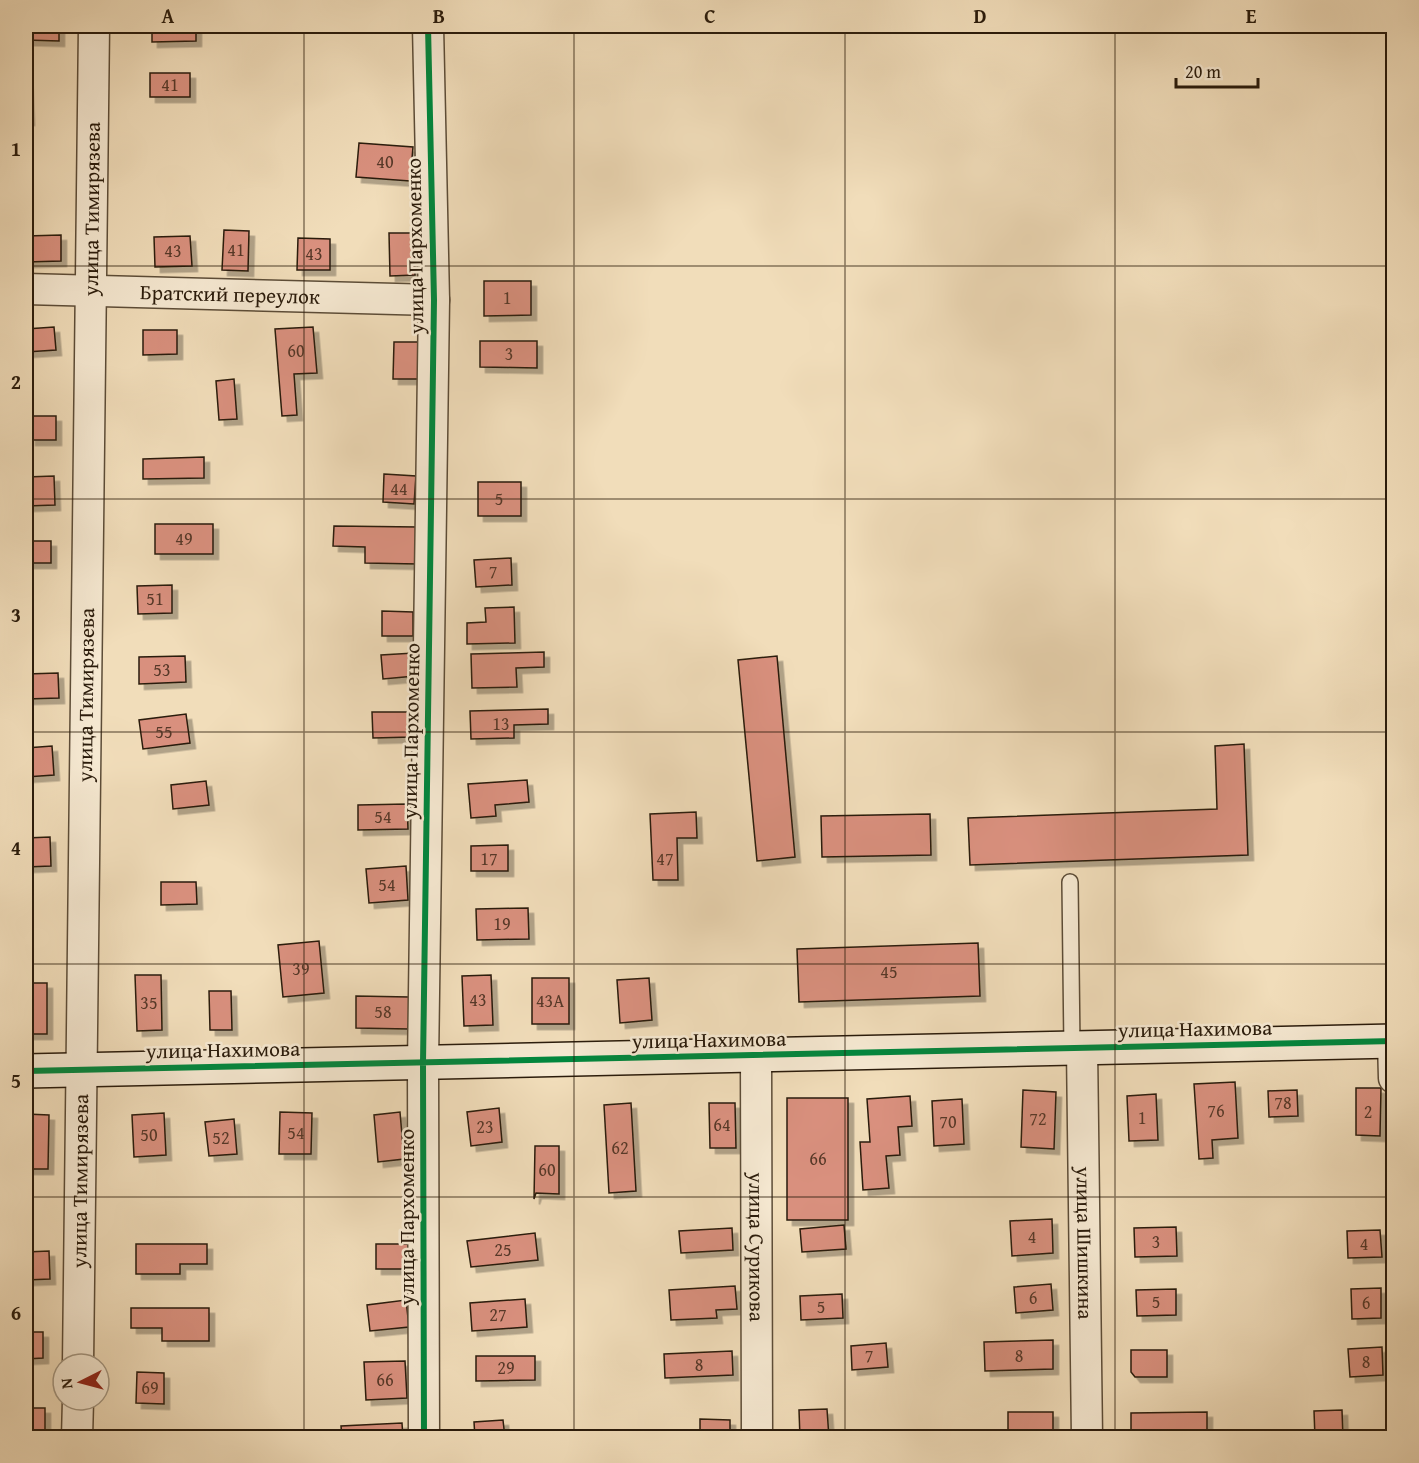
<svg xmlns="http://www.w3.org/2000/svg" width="1419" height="1463" font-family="'Gentium Book Plus',serif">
	<defs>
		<filter id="shadow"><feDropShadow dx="5.5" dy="5.5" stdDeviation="0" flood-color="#0004"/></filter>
	</defs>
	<rect width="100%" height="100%" fill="#f1ddba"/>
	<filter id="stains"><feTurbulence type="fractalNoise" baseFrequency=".00333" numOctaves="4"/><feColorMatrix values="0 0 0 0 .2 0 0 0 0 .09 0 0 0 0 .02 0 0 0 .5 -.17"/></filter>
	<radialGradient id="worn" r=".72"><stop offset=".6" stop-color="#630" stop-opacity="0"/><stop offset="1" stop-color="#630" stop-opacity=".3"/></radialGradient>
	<path fill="#d9907e" stroke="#2a1b0b" stroke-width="1.5" filter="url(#shadow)" d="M26,26H59V41L26,40Z
		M152,26H196V41L152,42Z
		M150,73H190V97H150Z
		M26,75H27L29,120H26Z
		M359,143L413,147L410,181L356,177Z
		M224,230L249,231L248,271L222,270Z
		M389,233H414L415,275L390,276Z
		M61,235V261L26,262V236Z
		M190,236L192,266L155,267L154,237Z
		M298,238L330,239V270H297Z
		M484,281H531V315L484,316Z
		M54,327L56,350L26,352V329Z
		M313,327L317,373L294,374L297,415L282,416L275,329Z
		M143,330H177V354L143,355Z
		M480,341H537V368L480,367Z
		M394,342H419L418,379H393Z
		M234,379L237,419L219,420L216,381Z
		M26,416H56V440H30V432H26Z
		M204,457V478L143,479V459Z
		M384,474L416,476L414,504L383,502Z
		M54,476L55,505L26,506V477Z
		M478,482H521V516H478Z
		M155,524H213V554H155Z
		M334,526L418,527V564L365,563V547L333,546Z
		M26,541H51V563H26Z
		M511,558L512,585L476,587L474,560Z
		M172,585V613L138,614L137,586Z
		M514,607L515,643L467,644V623L486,622L485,608Z
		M382,611L413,612V636H382Z
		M544,652V667L516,668L517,687L472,688L471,654Z
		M414,653L415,676L383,679L381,655Z
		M185,656L186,682L139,684V657Z
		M777,656L795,857L757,861L738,660Z
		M58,673L59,698L26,699V674Z
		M548,709V724L514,725V738L471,739L470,711Z
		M372,712H412V737L373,738Z
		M186,714L190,743L143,749L139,720Z
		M1244,744L1248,855L970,865L968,818L1217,809L1215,746Z
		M52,746L54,775L26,777V748Z
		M527,780L529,802L495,805L496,816L471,818L468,784Z
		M206,781L209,805L173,809L171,785Z
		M407,804L408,829L358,830V805Z
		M696,812L697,838H677L678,880H653L650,814Z
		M930,814L931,855L822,857L821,816Z
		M50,837L51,866L26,867V838Z
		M508,845V871H471V846Z
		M406,866L408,900L369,903L366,869Z
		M161,882H196L197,904L161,905Z
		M528,908L529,939L477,940L476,909Z
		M319,941L324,993L283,997L278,945Z
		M978,943L980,996L799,1002L797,949Z
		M135,975H161L162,1030L137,1031Z
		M491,975L493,1025L464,1026L462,976Z
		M532,978H569V1024H532Z
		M649,978L652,1020L620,1023L617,980Z
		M26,983H47V1034H26Z
		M209,991H231L232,1030H210Z
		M356,996L409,997V1029L356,1028Z
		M1235,1082L1238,1138L1212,1140L1213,1158L1199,1159L1194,1084Z
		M1356,1088H1381L1380,1136L1356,1135Z
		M1023,1090L1056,1092L1054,1149L1021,1147Z
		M1297,1090L1298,1116L1269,1117L1268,1091Z
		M1156,1094L1158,1140L1129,1141L1127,1096Z
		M910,1096L912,1126L898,1127L900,1155L886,1156L889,1188L863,1190L860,1142H870L867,1099Z
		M787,1098H848V1220H787Z
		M962,1099L964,1144L934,1146L932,1101Z
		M631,1103L636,1191L609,1193L604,1105Z
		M709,1103H735L736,1148H710Z
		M499,1108L502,1142L471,1146L467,1112Z
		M280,1112L312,1113L311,1154H279Z
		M400,1112L404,1159L378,1162L374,1115Z
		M164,1113L166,1155L134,1157L132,1115Z
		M26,1114L49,1115L48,1169H26Z
		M234,1119L237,1154L209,1156L205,1122Z
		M535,1146H559V1194L536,1193L534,1199Z
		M1052,1219L1053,1253L1012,1256L1010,1221Z
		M844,1225L846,1249L802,1252L800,1229Z
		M1176,1227L1177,1256L1135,1257L1134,1228Z
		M732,1228L733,1250L681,1253L679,1231Z
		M1380,1230L1382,1257L1348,1258L1347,1231Z
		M535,1233L538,1260L471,1267L467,1241Z
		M136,1244H207V1264H180V1274H136Z
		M376,1244H409V1269H376Z
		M49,1251L50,1279L26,1280V1252Z
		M1051,1284L1053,1310L1016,1313L1014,1287Z
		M735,1286L737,1309L716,1310L717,1318L671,1320L669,1290Z
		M1381,1288V1318L1352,1319L1351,1289Z
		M1176,1289V1315L1137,1316L1136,1290Z
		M842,1294L843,1318L801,1320L800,1296Z
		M525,1299L527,1327L472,1331L470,1303Z
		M406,1300L409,1327L370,1331L367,1305Z
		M131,1308H209V1341H162V1328H131Z
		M26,1332H43V1358L26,1359Z
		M1053,1340V1369L985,1371L984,1342Z
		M886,1343L888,1367L852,1370L851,1346Z
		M1382,1347L1383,1375L1350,1377L1348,1349Z
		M1131,1350H1167V1377H1135L1131,1372Z
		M732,1351L733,1375L665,1378L664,1354Z
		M476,1356H535V1380L476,1381Z
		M405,1361L407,1398L366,1400L364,1362Z
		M137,1372L164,1373V1404L136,1403Z
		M26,1408H45V1432H26Z
		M827,1409L829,1438H800L799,1410Z
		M1342,1410L1343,1438H1315L1314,1411Z
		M1008,1412H1053V1438H1008Z
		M1207,1412V1438H1131V1413Z
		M700,1419L730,1420V1438H700Z
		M503,1420L505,1438H475L474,1422Z
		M402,1423L403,1438H342L341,1426Z"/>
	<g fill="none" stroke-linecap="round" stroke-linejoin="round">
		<g stroke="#5c4c37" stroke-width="18">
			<path id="lane" d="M1070,882L1072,1048"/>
		</g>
		<g stroke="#5c4c37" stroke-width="33">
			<g id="street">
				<path id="s1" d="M26,289L434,300"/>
				<path d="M1393,1041L1394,1078"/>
				<path id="s2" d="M1082,1048L1087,1438"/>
				<path id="s3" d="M756,1055L757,1438"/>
				<path id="s4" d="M78,1364L94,26"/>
				<path d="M77,1438L78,1400"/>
				<path d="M424,1438L423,1063L434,300L428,26"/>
			</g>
		</g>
		<g stroke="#2a1b0b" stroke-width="36">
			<path id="secondary" d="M26,1071L1394,1041"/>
		</g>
		<use href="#lane" stroke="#f6e9d2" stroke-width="15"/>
		<use href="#street" stroke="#f6e9d2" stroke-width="30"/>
		<use href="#secondary" stroke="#f6e9d2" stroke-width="33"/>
		<g stroke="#f6e9d2" stroke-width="10">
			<path id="cycleway" d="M26,1071L1394,1041
				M424,1438L423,1063L434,300L428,26"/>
		</g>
		<use href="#cycleway" stroke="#00873e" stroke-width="6"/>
	</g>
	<path fill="none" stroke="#2a1b0b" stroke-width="1.5" stroke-opacity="0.55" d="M304,26V1438M574,26V1438M845,26V1438M1115,26V1438M26,266H1394M26,499H1394M26,732H1394M26,964H1394M26,1197H1394"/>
	<g text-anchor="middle" stroke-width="5" stroke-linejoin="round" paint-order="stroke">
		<g font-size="18" fill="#563828">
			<text x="170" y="91">41</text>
			<text x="385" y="168">40</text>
			<text x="236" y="256">41</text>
			<text x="173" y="257">43</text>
			<text x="314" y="260">43</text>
			<text x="507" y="304">1</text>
			<text x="296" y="357">60</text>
			<text x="509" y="360">3</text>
			<text x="399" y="495">44</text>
			<text x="499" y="505">5</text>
			<text x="184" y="545">49</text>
			<text x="493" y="578">7</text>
			<text x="155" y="605">51</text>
			<text x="162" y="676">53</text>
			<text x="501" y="730">13</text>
			<text x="164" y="738">55</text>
			<text x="383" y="823">54</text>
			<text x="489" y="865">17</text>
			<text x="665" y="865">47</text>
			<text x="387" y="891">54</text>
			<text x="502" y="930">19</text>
			<text x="301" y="975">39</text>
			<text x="889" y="978">45</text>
			<text x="478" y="1006">43</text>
			<text x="550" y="1007">43А</text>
			<text x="149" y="1009">35</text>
			<text x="383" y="1018">58</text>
			<text x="1283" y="1109">78</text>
			<text x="1216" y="1117">76</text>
			<text x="1368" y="1118">2</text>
			<text x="1142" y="1124">1</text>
			<text x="1038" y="1125">72</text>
			<text x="948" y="1128">70</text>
			<text x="722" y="1131">64</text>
			<text x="485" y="1133">23</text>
			<text x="296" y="1139">54</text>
			<text x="149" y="1141">50</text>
			<text x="221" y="1144">52</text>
			<text x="620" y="1154">62</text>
			<text x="818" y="1165">66</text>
			<text x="547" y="1176">60</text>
			<text x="1032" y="1243">4</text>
			<text x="1156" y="1248">3</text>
			<text x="1364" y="1250">4</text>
			<text x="503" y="1256">25</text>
			<text x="1033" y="1304">6</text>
			<text x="1156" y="1308">5</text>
			<text x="1366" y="1309">6</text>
			<text x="821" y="1313">5</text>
			<text x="498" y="1321">27</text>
			<text x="869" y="1362">7</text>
			<text x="1019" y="1362">8</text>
			<text x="1366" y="1368">8</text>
			<text x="699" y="1371">8</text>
			<text x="506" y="1374">29</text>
			<text x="385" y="1386">66</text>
			<text x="150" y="1394">69</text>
		</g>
		<g font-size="21" fill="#2a1b0b" stroke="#f6e9d2">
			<text dy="7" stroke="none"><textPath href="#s4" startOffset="1155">улица Тимирязева</textPath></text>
			<text transform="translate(415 246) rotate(-91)" y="7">улица Пархоменко</text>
			<text dy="7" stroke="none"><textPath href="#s1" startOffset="204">Братский переулок</textPath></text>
			<text dy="7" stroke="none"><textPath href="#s4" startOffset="669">улица Тимирязева</textPath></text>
			<text transform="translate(411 731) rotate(-89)" y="7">улица Пархоменко</text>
			<text transform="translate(1195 1029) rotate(-1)" y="7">улица Нахимова</text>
			<text transform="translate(709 1040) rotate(-1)" y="7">улица Нахимова</text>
			<text transform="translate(223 1050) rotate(-1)" y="7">улица Нахимова</text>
			<text dy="7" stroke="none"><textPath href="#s4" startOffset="183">улица Тимирязева</textPath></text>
			<text transform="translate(407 1217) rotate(-90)" y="7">улица Пархоменко</text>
			<text dy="7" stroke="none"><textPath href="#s2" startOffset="195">улица Шишкина</textPath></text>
			<text dy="7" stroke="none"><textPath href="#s3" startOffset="192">улица Сурикова</textPath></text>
		</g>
	</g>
	<rect width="1419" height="1463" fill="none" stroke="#f1ddba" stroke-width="66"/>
	<g transform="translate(81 1382) rotate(264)"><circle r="28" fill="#f6e9d2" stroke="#a49782" stroke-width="1.5"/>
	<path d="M0-4.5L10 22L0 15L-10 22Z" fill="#8f2418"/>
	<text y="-9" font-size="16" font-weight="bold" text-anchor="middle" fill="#2a1b0b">N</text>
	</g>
	<path d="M1176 78v9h82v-9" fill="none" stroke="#2a1b0b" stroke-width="3"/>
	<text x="1185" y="78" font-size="18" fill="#2a1b0b" stroke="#f6e9d2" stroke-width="4.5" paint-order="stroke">20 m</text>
	<rect x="33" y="33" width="1353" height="1397" fill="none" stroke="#2a1b0b" stroke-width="2"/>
	<g font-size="20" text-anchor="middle" font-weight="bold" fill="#2a1b0b">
		<text x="168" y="23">A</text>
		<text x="439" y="23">B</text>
		<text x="710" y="23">C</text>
		<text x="980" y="23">D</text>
		<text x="1251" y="23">E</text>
		<text x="16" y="156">1</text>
		<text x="16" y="389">2</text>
		<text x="16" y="622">3</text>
		<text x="16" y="855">4</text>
		<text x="16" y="1088">5</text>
		<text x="16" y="1320">6</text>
	</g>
	<rect width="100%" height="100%" filter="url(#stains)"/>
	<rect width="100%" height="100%" fill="url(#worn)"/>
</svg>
